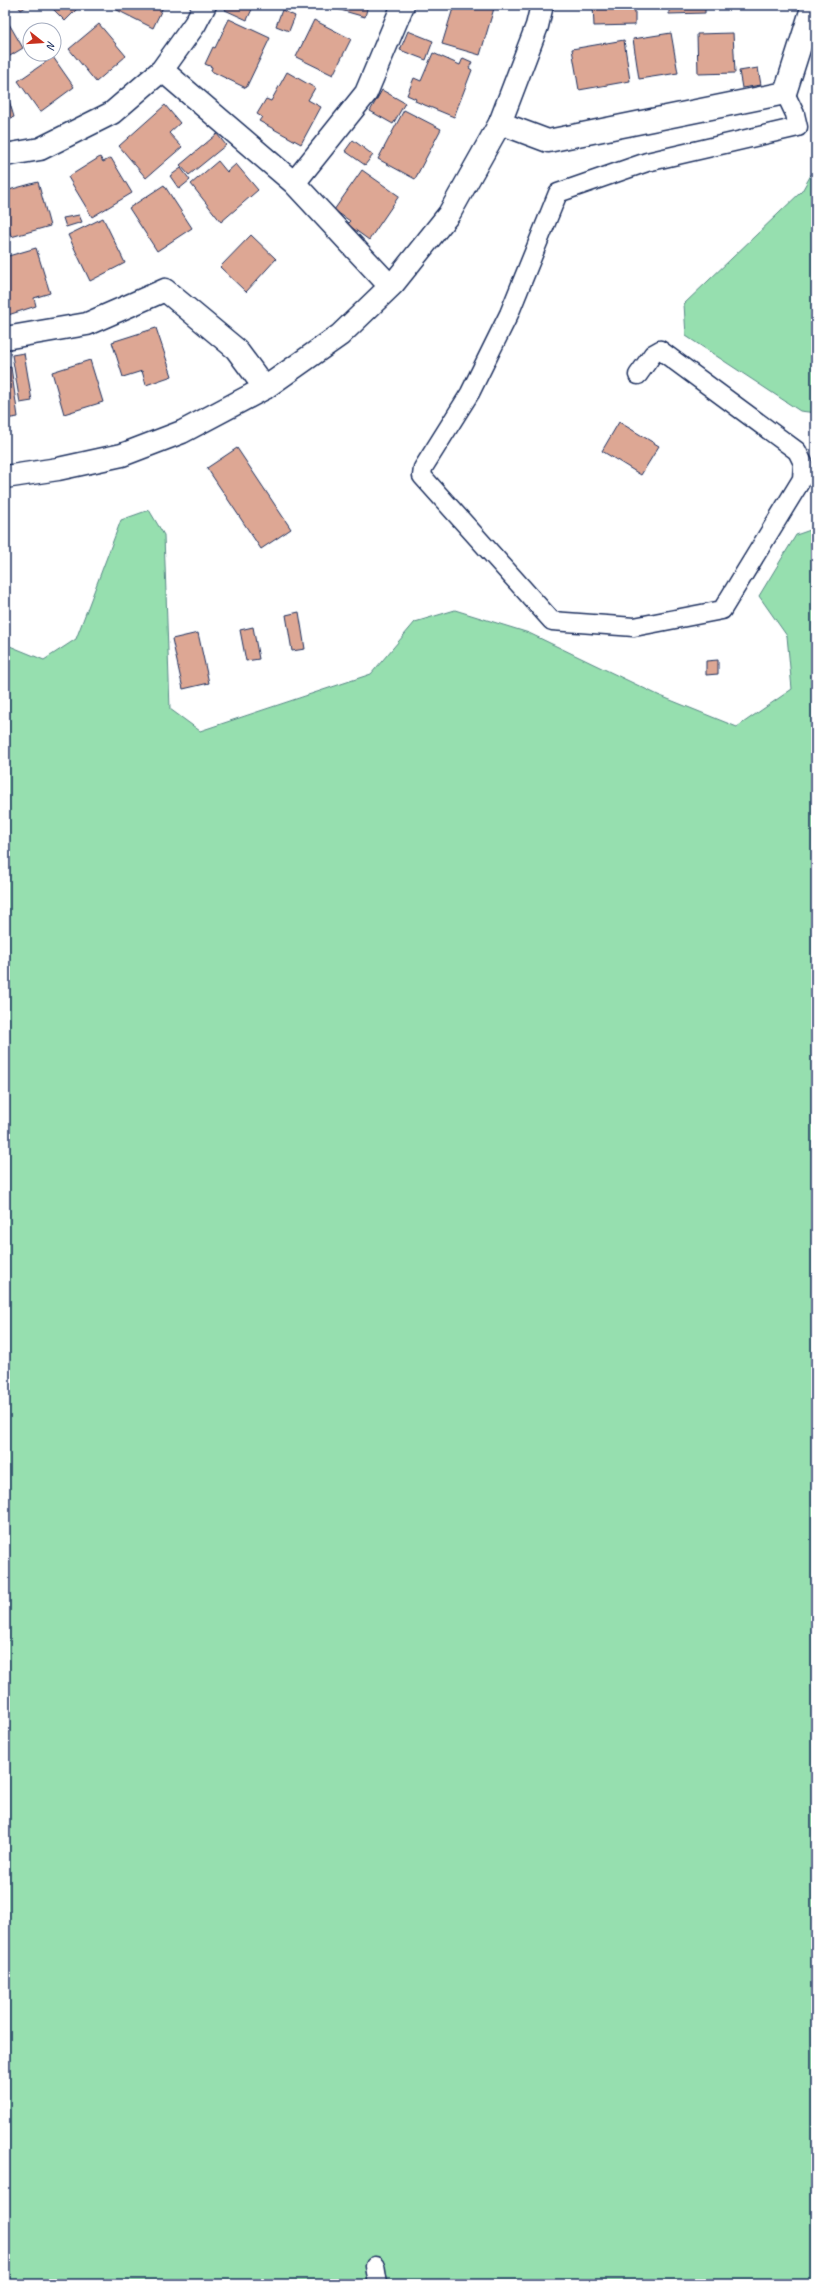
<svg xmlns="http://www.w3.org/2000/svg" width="821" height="2289" font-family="Caveat,sans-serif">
	<rect width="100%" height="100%" fill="#fff"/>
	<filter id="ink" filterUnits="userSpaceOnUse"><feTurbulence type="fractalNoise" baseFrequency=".025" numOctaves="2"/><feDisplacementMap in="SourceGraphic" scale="8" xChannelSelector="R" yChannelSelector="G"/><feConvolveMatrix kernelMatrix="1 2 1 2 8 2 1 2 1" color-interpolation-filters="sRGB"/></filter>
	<g filter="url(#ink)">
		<path fill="#96dfaf" stroke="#588786" d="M816,166V413L800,411L686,336L684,304L802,191Z
			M149,510L164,535L170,709L200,731L371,674L415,622L455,610L529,633L658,695L737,727L792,689L787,636L759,596L796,535L816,528V2284H5V644L44,660L76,639L121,520Z"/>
		<path fill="#dda794" stroke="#1b2f5e" d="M17,5H29L21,10Z
			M49,5H81L65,21Z
			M116,5H164L153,28L115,9Z
			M228,5H254L247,20L225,10Z
			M323,5H368L365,17Z
			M454,5H495L480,55L442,44Z
			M593,5H635V25L594,26Z
			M669,5H705V13L669,14Z
			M732,5H779L732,7Z
			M282,10L295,16L289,31L276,26Z
			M5,17L23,48L5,59Z
			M229,19L270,38L246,88L211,71L212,67L205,64L213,47L215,48Z
			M314,20L351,39L333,75L296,57Z
			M99,24L126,56L96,82L69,49Z
			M408,31L433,41L426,60L400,50Z
			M671,33L678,73L639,79L633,39Z
			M733,33L735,73L698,74L697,34Z
			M624,40L630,81L579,90L572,49Z
			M433,53L460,65L463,58L472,62L469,68L472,70L454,117L415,101L416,99L407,95L414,78L421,81Z
			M53,57L74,87L40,112L18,81Z
			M758,68L761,85L742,88L739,71Z
			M287,72L315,88L308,100L321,107L301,144L259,121L262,117L257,114L266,99L271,101Z
			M5,87L14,117L5,120Z
			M382,90L405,103L393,124L370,111Z
			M165,105L180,123L169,133L182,147L146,178L119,146Z
			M404,110L441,129L415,179L378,159Z
			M217,134L226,145L189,175L180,165Z
			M353,140L373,155L365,165L345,151Z
			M100,157L103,162L111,158L132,193L92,217L68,177Z
			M218,161L227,172L236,164L258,190L221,222L191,184Z
			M181,168L190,180L179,189L170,176Z
			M362,170L399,196L369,240L347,224L350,221L334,210Z
			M38,182L50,226L11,237L5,216V191Z
			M164,185L192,228L157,251L129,208Z
			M79,215L82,222L66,227L63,218Z
			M103,218L125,263L90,281L68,235Z
			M251,235L276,259L246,292L220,267Z
			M36,248L50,293L34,298L36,306L5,316V296L8,295L5,284V257Z
			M156,328L172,376L146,385L142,371L123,377L112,342Z
			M24,353L32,401L20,403L12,355Z
			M90,360L103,402L64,414L52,372Z
			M11,367L18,417L5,419V368Z
			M619,422L659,446L641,475L602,451Z
			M237,448L291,529L261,549L207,468Z
			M299,612L305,649L292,651L286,615Z
			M253,627L259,659L246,661L240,630Z
			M198,633L209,683L183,689L172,639Z
			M718,660V674L706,675V661Z"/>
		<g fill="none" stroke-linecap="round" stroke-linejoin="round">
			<g stroke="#1b2f5e" stroke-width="21">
				<path id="lane" d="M638,375L653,354L660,350L797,451L803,463L802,479L722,610L634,627L552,621L422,476L423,468L470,393L509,314L558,193L647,162L798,127L795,114L785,93
					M375,2266L378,2284"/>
			</g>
			<g stroke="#1b2f5e" stroke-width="25">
				<path id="street" d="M162,70L294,183L366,93L403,5
					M500,123L548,141L785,93L813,5
					M5,155L40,149L112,113L162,70L195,24L205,5
					M294,183L390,286
					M5,338L87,324L165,290L236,349L265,388"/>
			</g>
			<g stroke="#1b2f5e" stroke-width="25">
				<path id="secondary" d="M5,477L58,469L122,455L182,432L265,388L340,335L394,283L449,214L500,123L537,26L542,5"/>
			</g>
			<use href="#lane" stroke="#fff" stroke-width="18"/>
			<use href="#street" stroke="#fff" stroke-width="22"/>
			<use href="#secondary" stroke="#fff" stroke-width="22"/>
		</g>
	</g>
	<rect width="821" height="2289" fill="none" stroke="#fff" stroke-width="20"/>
	<rect x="10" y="10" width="801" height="2269" fill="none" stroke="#1b2f5e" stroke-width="1.5" filter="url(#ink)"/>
	<g transform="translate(42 42) rotate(107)"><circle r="19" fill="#ffffff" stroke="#a4acbf"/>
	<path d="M0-3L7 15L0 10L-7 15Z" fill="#c8321e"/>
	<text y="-6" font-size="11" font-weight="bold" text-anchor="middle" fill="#1b2f5e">N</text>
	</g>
</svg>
